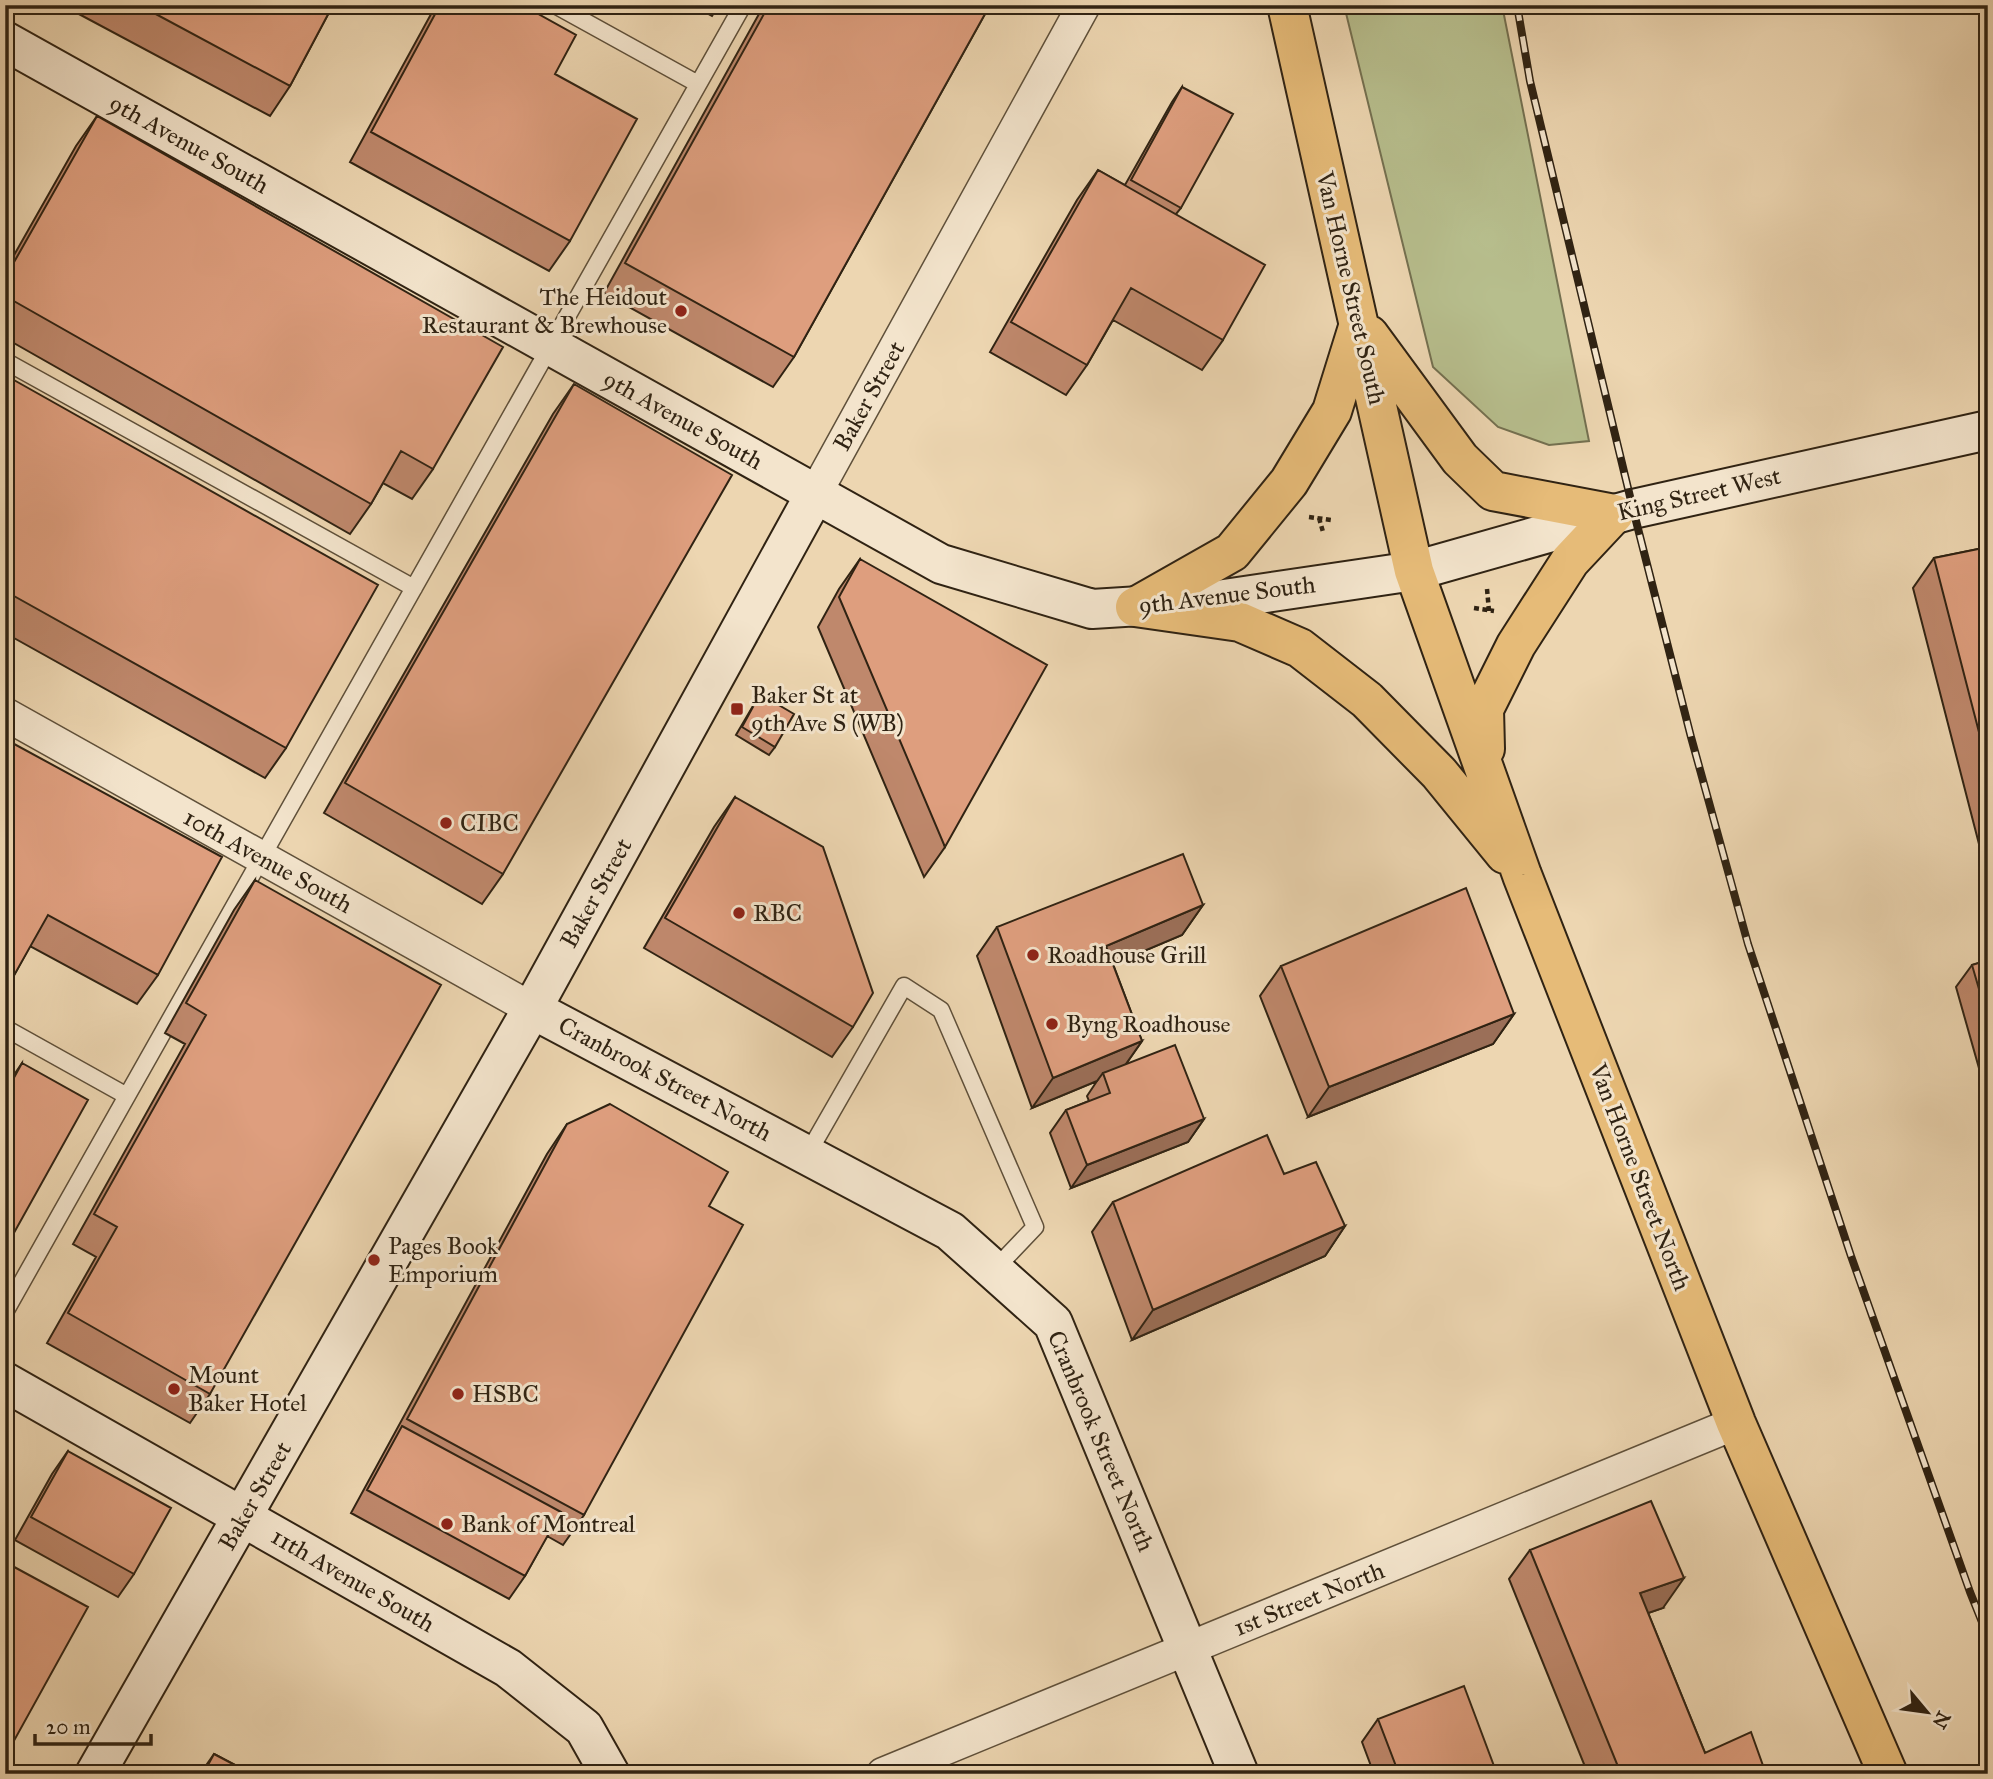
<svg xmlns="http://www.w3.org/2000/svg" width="1993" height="1779" font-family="'IM FELL Great Primer',serif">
	<rect width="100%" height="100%" fill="#edd6b1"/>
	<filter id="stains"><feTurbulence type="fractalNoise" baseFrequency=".00286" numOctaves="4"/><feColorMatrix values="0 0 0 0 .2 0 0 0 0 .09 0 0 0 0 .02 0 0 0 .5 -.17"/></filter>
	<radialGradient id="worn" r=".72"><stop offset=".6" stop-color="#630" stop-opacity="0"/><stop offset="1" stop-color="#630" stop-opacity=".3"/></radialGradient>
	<path fill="#b7be8d" stroke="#747050" stroke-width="2" d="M1344,5H1502L1589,441L1549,445L1498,427L1433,367Z"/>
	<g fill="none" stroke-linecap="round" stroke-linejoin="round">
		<g stroke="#5f503a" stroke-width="19">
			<path id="lane" d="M555,5L698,84
				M5,361L414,588
				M5,1028L127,1096
				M807,1155L904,986L941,1010L1035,1227L994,1270
				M5,1312L743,5"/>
		</g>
		<g stroke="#5f503a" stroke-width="35">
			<path id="street" d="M815,494L1084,5
				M5,714L532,1009
				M883,1774L1736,1423"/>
		</g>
		<g stroke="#302313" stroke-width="42">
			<path id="secondary" d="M5,41L941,564L1092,609L1204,602L1414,571L1633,509L1988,430
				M532,1009L950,1231L1053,1323L1239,1774
				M5,1382L508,1668L584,1728L610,1774
				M95,1774L532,1009L815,494"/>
		</g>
		<g stroke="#302313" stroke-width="42">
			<path id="highway" d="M1287,5L1414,571L1522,875L1736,1423L1888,1774
				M1369,335L1460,459L1493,491L1614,514
				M1135,607L1240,622L1300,648L1367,700L1439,773L1505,854
				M1135,607L1232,552L1289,482L1332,411L1359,324
				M1485,749L1484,709L1516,645L1570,561L1614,514"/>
		</g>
		<path stroke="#302313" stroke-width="4.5" stroke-dasharray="5 3.5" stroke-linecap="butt" d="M1309,517L1331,520
			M1319,518L1323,532
			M1487,589L1489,611
			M1474,608L1494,611"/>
		<use href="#lane" stroke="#f3e4cc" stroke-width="16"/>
		<use href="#street" stroke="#f3e4cc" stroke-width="32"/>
		<use href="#secondary" stroke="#f3e4cc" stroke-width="38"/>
		<use href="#highway" stroke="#e6bb78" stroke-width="38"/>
		<g stroke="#302313" stroke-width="8">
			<path id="rail" d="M1517,5L1530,81L1633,509L1691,737L1748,944L1851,1256L1970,1592L1988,1637"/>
		</g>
		<use href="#rail" stroke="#f3e4cc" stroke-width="5" stroke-dasharray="16" stroke-linecap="butt"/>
	</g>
	<path fill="#bf886c" stroke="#302313" stroke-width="2" d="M62,5H333L290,86L270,116Z
		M436,5H522L555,74L570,241L549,271L350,162Z
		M692,5H719L712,16Z
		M764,5H990L794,357L773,387L604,293Z
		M1182,87L1181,208L1176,214L1223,340L1202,370L1113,320L1087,365L1066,395L990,352L1077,200L1098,170L1125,185L1172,102Z
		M97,116L433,469L412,499L383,483L371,504L350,534L5,338V271L76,146Z
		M5,375L286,748L265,778L5,633Z
		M574,384L503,874L482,904L324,813L553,414Z
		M1988,547V879L1913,588L1934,558Z
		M860,559L945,847L924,877L818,627L839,589Z
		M760,694L775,747L769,755L736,735Z
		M5,739L158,975L137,1004L30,946L12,979L5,990Z
		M735,797L853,1027L832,1057L644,948L714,827Z
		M255,880L210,1394L190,1423L47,1343L96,1257L73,1244L185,1044L165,1033L234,910Z
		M1203,905L1182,935L1113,964L1142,1041L1126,1064L1204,1119L1188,1142L1071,1188L1050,1133L1066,1110L1089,1101L1087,1096L1097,1081L1032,1108L977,956L997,927Z
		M1988,960V1100L1956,987L1972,965Z
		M1281,966L1514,1014L1493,1044L1308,1117L1260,996Z
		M22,1063L10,1240L5,1247V1088Z
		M567,1124L709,1206L584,1515L563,1545L547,1536L525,1576L509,1599L351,1513L547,1154Z
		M1284,1174L1345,1226L1325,1256L1132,1340L1092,1232L1113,1202Z
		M68,1451L134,1574L118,1597L15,1540L52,1474Z
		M1530,1550L1663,1608L1648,1613L1705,1753L1766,1774H1588L1509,1579Z
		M1378,1719L1497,1774H1374L1362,1742Z
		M214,1754L252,1774H200Z"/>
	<path fill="#9b6f58" stroke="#302313" stroke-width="2" d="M1203,905L1182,935L1085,976L1106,946Z
		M1514,1014L1493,1044L1308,1117L1329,1087Z
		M1142,1041L1121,1071L1103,1073L1097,1081L1032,1108L1053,1078Z
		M1204,1119L1188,1142L1071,1188L1087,1165Z
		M1345,1226L1325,1256L1132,1340L1153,1310Z
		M1684,1578L1663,1608L1619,1623L1640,1593Z"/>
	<path fill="#de9e7e" stroke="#302313" stroke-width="2" d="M139,5H333L290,86Z
		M440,5H522L576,35L555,74L637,119L570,241L371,132Z
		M769,5H990L794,357L625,263Z
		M1182,87L1233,114L1181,208L1131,180Z
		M97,116L503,347L433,469L401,451L371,504L5,296V278Z
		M1098,170L1265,265L1223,340L1131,288L1087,365L1011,322Z
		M5,375L378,585L286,748L5,591Z
		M574,384L732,475L503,874L345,783Z
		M1988,547V767L1934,558Z
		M860,559L1047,665L945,847L839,597Z
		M760,694L794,714L775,747L742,727Z
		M5,739L222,857L158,975L48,915L12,979L5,975Z
		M735,797L823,847L873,993L853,1027L665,918Z
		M1183,854L1203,905L1106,946L1142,1041L1053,1078L997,927Z
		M255,880L441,985L210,1394L68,1313L117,1227L94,1214L206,1015L186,1003Z
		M1466,888L1514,1014L1329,1087L1281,966Z
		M1988,960V1020L1972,965Z
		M1175,1045L1204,1119L1087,1165L1066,1110L1110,1093L1103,1073Z
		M22,1063L88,1100L10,1240L5,1238V1094Z
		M610,1104L728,1172L709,1206L743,1225L584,1515L407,1419L567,1124Z
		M1267,1135L1284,1174L1316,1162L1345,1226L1153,1310L1113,1202Z
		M402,1426L561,1512L525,1576L367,1490Z
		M68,1451L171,1508L134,1574L31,1517Z
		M1651,1501L1684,1578L1640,1593L1705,1753L1751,1732L1766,1774H1621L1530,1550Z
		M5,1562L88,1607L5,1757Z
		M1464,1686L1497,1774H1399L1378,1719Z
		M214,1754L252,1774H203Z"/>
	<g fill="#8f2418" stroke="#f3e4cc" stroke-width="2.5">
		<circle cx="681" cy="311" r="7"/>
		<rect x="730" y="702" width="14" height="14" rx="3.5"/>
		<circle cx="446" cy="823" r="7"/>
		<circle cx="739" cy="913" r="7"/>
		<circle cx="1033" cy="955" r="7"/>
		<circle cx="1052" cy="1024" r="7"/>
		<circle cx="374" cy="1260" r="7"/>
		<circle cx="174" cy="1389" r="7"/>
		<circle cx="458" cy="1394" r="7"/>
		<circle cx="447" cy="1524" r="7"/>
	</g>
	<g text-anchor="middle" stroke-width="6" stroke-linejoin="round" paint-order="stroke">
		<g font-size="24" fill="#302313" stroke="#f3e4cc">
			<text transform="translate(189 144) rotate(29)" y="8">9th Avenue South</text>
			<text transform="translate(1351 288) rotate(77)" y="8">Van Horne Street South</text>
			<text transform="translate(869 396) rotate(-61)" y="8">Baker Street</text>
			<text transform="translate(683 420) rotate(29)" y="8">9th Avenue South</text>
			<text transform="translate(1699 494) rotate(-13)" y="8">King Street West</text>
			<text transform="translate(1227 595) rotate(-7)" y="8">9th Avenue South</text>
			<text transform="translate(268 861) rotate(29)" y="8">10th Avenue South</text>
			<text transform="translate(596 893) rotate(-61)" y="8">Baker Street</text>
			<text transform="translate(665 1079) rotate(28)" y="8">Cranbrook Street North</text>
			<text transform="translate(1640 1177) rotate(69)" y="8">Van Horne Street North</text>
			<text transform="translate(1101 1441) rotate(67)" y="8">Cranbrook Street North</text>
			<text transform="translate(255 1496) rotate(-60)" y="8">Baker Street</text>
			<text transform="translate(353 1580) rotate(30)" y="8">11th Avenue South</text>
			<text transform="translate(1309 1599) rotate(-22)" y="8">1st Street North</text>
		</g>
		<g font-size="24" fill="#302313" stroke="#f3e4cc" text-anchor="start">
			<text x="667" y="305" text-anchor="end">The Heidout<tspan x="667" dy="28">Restaurant &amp; Brewhouse</tspan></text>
			<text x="751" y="703">Baker St at<tspan x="751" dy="28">9th Ave S (WB)</tspan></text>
			<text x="460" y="831">CIBC</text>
			<text x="753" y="921">RBC</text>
			<text x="1047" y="963">Roadhouse Grill</text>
			<text x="1066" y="1032">Byng Roadhouse</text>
			<text x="388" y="1254">Pages Book<tspan x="388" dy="28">Emporium</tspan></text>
			<text x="188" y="1383">Mount<tspan x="188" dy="28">Baker Hotel</tspan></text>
			<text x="472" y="1402">HSBC</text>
			<text x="461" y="1532">Bank of Montreal</text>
		</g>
	</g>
	<rect width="1993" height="1779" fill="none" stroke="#edd6b1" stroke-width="28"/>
	<rect x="7" y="7" width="1979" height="1765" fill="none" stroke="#302313" stroke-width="3.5"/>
	<rect x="14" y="14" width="1965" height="1751" fill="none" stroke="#302313" stroke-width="2"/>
	<g transform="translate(1927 1712) rotate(119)" stroke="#f3e4cc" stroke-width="5" paint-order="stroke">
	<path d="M0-5L12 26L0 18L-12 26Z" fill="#302313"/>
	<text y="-10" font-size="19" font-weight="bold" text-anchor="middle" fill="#302313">N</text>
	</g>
	<path d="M35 1734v10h116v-10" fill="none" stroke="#302313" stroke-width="3.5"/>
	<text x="46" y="1734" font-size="21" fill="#302313" stroke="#f3e4cc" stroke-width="5" paint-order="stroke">20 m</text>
	<rect width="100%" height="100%" filter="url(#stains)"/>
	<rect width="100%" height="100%" fill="url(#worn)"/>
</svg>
